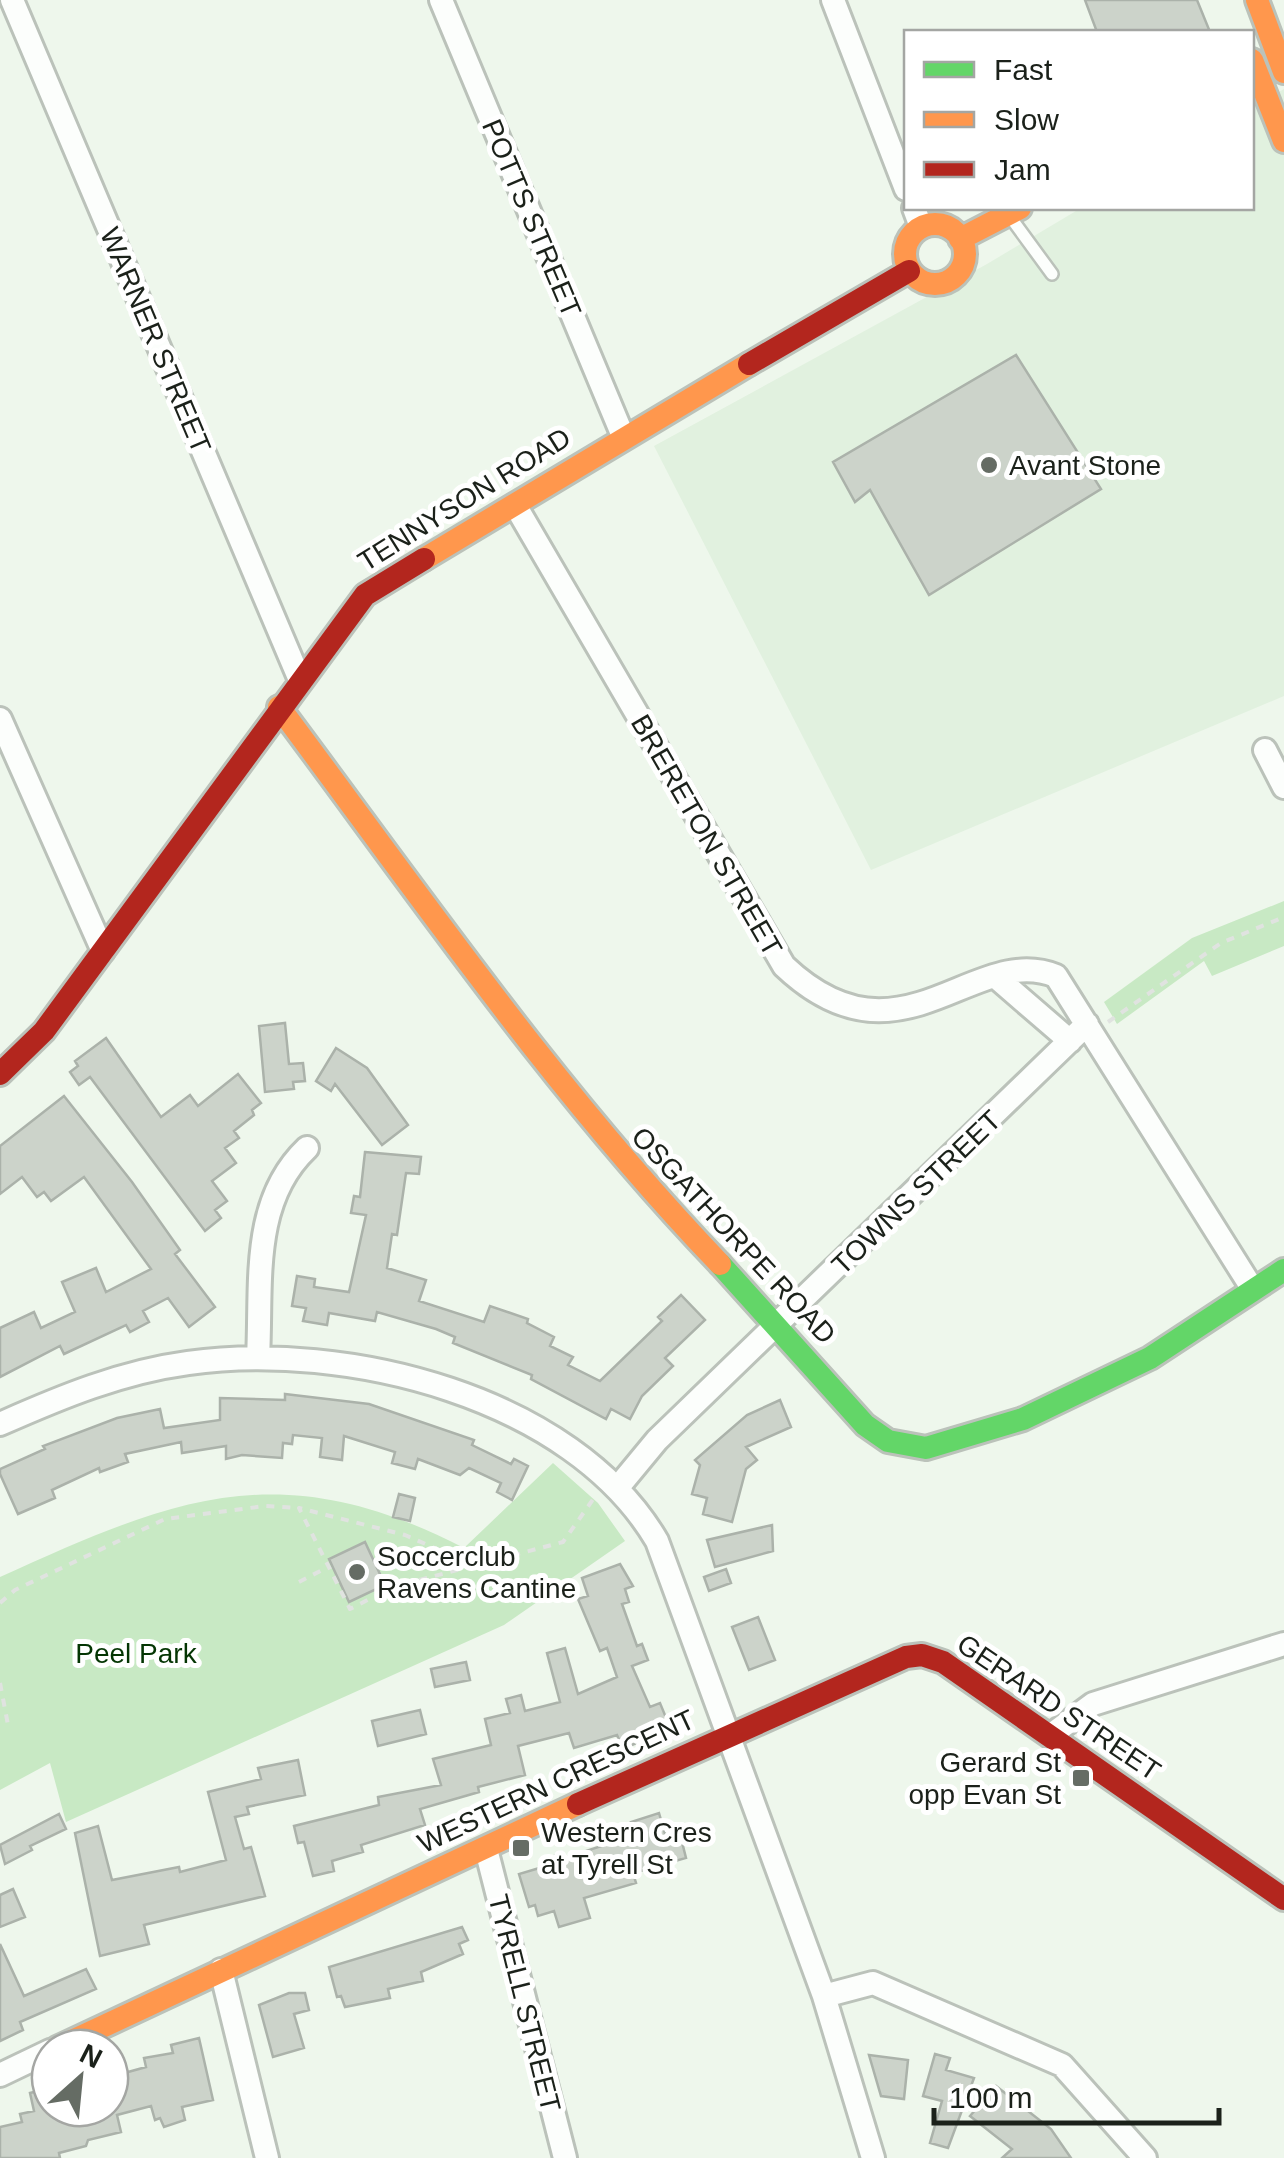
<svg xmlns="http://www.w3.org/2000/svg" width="1284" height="2158" font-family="Arial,sans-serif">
	<rect width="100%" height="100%" fill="#eef7ec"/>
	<path fill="#e1f1df" d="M1284,89V696L871,870L654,446L987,264L1081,208H1252V107Z"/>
	<path fill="#c8e9c4" d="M1284,901V946L1212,976L1204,961L1117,1024L1104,1002L1192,938Z
		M553,1463L598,1503L625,1541L504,1625L66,1822L50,1763L0,1790V1577C174,1498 280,1453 464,1548Z"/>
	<path fill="#ccd3ca" stroke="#abb2aa" stroke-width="2.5" d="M1085,0H1197L1210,32H1097Z
		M1016,355L1101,489L929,595L870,490L855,502L833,462Z
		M285,1023L289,1064L303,1063L305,1081L293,1082L294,1089L265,1092L259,1026Z
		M106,1038L161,1117L190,1095L198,1106L238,1074L261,1103L252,1110L254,1115L234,1131L239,1138L225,1148L236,1163L212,1181L227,1201L215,1210L221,1218L205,1231L90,1077L79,1085L70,1072L78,1066L75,1061Z
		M336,1048L367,1068L408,1125L382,1145L335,1084L331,1091L316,1081Z
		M64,1096L132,1182L180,1250L175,1254L215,1307L189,1327L168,1298L143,1311L149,1322L130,1332L126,1325L64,1354L60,1346L0,1377V1328L34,1312L41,1328L75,1312L62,1282L96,1268L106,1292L151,1269L84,1177L51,1201L44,1192L37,1197L22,1177L0,1194V1146Z
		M365,1152L421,1157L419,1174L406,1173L397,1235L392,1234L387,1268L426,1280L419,1301L484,1322L490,1306L528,1319L527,1323L554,1337L550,1346L573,1357L568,1365L600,1381L662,1321L658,1317L681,1295L705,1320L665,1358L673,1366L642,1396L630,1419L611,1409L606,1419L531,1379L532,1375L453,1343L455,1337L436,1329L377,1312L375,1321L329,1313L327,1325L303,1321L306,1308L292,1306L297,1276L315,1279L314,1287L349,1292L366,1215L351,1213L354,1196L360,1197Z
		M285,1394L369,1404L474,1440L472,1445L511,1464L514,1459L528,1466L512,1500L497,1492L501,1483L469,1468L460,1475L418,1459L415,1469L392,1463L395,1452L344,1436L342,1460L320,1457L322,1438L293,1435L292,1444L283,1443L282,1458L242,1455L226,1459V1446L182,1453L181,1442L125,1454L128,1462L100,1472L99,1468L52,1490L55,1498L18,1514L0,1474V1469L45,1449L43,1446L117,1418L160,1409L164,1428L220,1420V1398L285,1400Z
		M780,1400L791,1427L746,1447L757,1460L746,1469L732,1522L703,1514L707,1498L692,1494L700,1465L695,1460L747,1415Z
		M399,1494L415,1498L410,1521L393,1517Z
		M772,1525L773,1551L715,1567L707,1540Z
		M365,1542L385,1585L349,1602L329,1559Z
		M620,1564L633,1586L625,1589L629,1602L622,1604L637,1646L642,1644L648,1660L632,1666L650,1707L660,1703L667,1720L655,1725L659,1733L623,1749L617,1735L574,1748L569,1733L518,1746L525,1775L478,1787L479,1792L420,1809L425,1825L361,1845L363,1852L332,1861L334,1871L313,1876L304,1842L298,1843L294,1826L379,1805L378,1797L441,1785L433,1759L491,1745L485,1719L510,1713L506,1699L521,1695L525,1711L560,1702L547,1653L565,1648L578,1694L617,1677L607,1648L600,1651L578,1599L588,1596L582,1578Z
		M726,1569L731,1583L709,1591L704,1577Z
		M758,1617L775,1660L749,1670L732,1627Z
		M466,1662L470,1680L435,1687L431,1669Z
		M420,1710L426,1734L378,1746L372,1721Z
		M298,1760L305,1795L247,1807L249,1814L235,1817L244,1849L251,1847L265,1896L144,1925L149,1944L100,1956L75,1833L98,1826L112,1880L179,1867L180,1872L226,1860L208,1792L261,1779L258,1768Z
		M659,1813L665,1834L679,1830L686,1858L633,1873L636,1883L584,1898L590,1918L559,1927L554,1911L538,1916L535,1905L529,1907L519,1874L546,1866L545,1859L563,1853L565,1858L635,1835L631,1822Z
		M59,1814L66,1829L30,1846L32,1850L5,1864L0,1845Z
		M13,1889L25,1917L0,1927V1895Z
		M462,1927L468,1940L459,1944L463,1954L421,1972L423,1981L388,1989L390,1998L345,2007L341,1996L337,1997L329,1967Z
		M0,1944L24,1996L86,1969L96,1989L20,2022L23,2030L0,2041Z
		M289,1993H305L309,2010L294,2014L304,2048L273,2057L259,2005Z
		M199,2038L213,2100L182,2107L185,2120L164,2127L160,2118L155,2120L151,2106L117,2115L121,2132L88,2140L86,2146L59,2153L60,2158H0V2127L22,2122L20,2114L34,2111L30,2093L50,2088V2108H110V2077L146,2067L144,2058L173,2053L171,2045Z
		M935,2054L950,2058L946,2070L974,2078L948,2148L930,2143L942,2101L923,2096Z
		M869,2055L908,2060L904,2099L881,2096Z
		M996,2086L1051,2129L1071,2158H1002L1012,2149L970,2116Z"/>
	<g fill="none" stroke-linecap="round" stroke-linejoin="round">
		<g stroke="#bbc2ba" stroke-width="16">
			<path id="lane" d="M1011,218L1052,274"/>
		</g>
		<g stroke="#bbc2ba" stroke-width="28">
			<path id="street" d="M12,0L300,680
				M441,0L623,436
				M833,0L906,189
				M914,208L921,227
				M515,505L784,966C900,1076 973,942 1056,976L1252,1288
				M0,719L103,951
				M1265,750L1284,787
				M997,978L1070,1041
				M258,1358C262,1284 250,1202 307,1148
				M0,1424C61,1397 121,1372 188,1363C345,1341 572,1396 657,1541L824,1996L873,2158
				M619,1486L657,1440L1087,1024
				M1051,1735L1093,1704L1284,1644
				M486,1849L565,2158
				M221,1970L267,2158
				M824,1996L873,1983L1062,2065L1145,2158
				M0,2075L50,2051"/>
		</g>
		<g stroke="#bbc2ba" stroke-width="28">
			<path id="fast" d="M720,1264L865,1425L888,1441L926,1448L1023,1419L1150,1358L1284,1270"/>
		</g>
		<g stroke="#bbc2ba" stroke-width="28">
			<path id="slow" d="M1257,0L1284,72
				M1252,60L1284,141
				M905 254a30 30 0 1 1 60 0a30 30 0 1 1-60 0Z
				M960,239L1020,208
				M424,559L749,364
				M279,707C421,897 556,1093 720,1264
				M57,2048L578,1804"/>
		</g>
		<g stroke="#bbc2ba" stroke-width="28">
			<path id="jam" d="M749,364L909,271
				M0,1074L44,1031L365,595L424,559
				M578,1804L906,1657L922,1655L943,1662L1284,1899"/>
		</g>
		<path stroke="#e0e3e0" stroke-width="4" stroke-dasharray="8 8" stroke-linecap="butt" d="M1108,1022L1221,943L1284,917
			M469,1563L405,1535L299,1508L350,1609L393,1587L563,1542L594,1498
			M299,1582L328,1567
			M0,1603L15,1590L165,1519L265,1506L299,1508
			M0,1683L9,1730"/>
		<use href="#lane" stroke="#fcfefc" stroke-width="11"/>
		<use href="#street" stroke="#fcfefc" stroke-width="22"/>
		<use href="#fast" stroke="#63d668" stroke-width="22"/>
		<use href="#slow" stroke="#ff974d" stroke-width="22"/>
		<use href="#jam" stroke="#b3261e" stroke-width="22"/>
	</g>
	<g fill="#656c64" stroke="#fff" stroke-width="4">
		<circle cx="989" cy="465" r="10"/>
		<circle cx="357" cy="1572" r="10"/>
		<rect x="1071" y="1768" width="20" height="20" rx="5"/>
		<rect x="511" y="1838" width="20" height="20" rx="5"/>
	</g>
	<g text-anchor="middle" stroke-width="10" stroke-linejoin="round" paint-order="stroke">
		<g font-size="28" fill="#1b211a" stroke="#fff">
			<text transform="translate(532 218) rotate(67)" y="10">POTTS STREET</text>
			<text transform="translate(156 340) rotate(67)" y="10">WARNER STREET</text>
			<text transform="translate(464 499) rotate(-32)" y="10">TENNYSON ROAD</text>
			<text transform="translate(707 835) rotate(60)" y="10">BRERETON STREET</text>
			<text transform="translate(916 1192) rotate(-44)" y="10">TOWNS STREET</text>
			<text transform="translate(734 1235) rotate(47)" y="10">OSGATHORPE ROAD</text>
			<text transform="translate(1059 1707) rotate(34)" y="10">GERARD STREET</text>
			<text transform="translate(556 1781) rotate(-25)" y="10">WESTERN CRESCENT</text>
			<text transform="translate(525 2003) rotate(76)" y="10">TYRELL STREET</text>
		</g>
		<g font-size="28" fill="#1b211a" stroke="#fff" text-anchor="start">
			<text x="1009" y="475">Avant Stone</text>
			<text x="377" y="1566">Soccerclub<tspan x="377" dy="32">Ravens Cantine</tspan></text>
			<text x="1061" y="1772" text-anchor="end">Gerard St<tspan x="1061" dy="32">opp Evan St</tspan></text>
			<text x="541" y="1842">Western Cres<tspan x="541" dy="32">at Tyrell St</tspan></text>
		</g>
		<g font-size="28" fill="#043503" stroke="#fff">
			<text x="136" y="1663">Peel Park</text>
		</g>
	</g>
	<rect x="904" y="30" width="350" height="180" fill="#ffffff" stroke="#a4a6a3" stroke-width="2.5"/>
	<rect x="924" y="62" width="50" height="15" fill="#63d668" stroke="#a4a6a3" stroke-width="2.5"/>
	<text x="994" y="80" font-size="30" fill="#1b211a">Fast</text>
	<rect x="924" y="112" width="50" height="15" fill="#ff974d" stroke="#a4a6a3" stroke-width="2.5"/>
	<text x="994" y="130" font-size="30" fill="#1b211a">Slow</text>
	<rect x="924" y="162" width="50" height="15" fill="#b3261e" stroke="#a4a6a3" stroke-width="2.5"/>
	<text x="994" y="180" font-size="30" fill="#1b211a">Jam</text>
	<g transform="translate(80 2078) rotate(27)"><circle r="48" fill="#ffffff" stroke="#a4a6a3" stroke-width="2.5"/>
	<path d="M0-8L18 38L0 25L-18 38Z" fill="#656c64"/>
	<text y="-15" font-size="28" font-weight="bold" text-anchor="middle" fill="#1b211a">N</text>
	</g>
	<path d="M934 2108v15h285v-15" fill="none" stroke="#1b211a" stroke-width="5"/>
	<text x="949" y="2108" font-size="30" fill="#1b211a" stroke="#ffffff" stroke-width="8" paint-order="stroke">100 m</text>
</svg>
